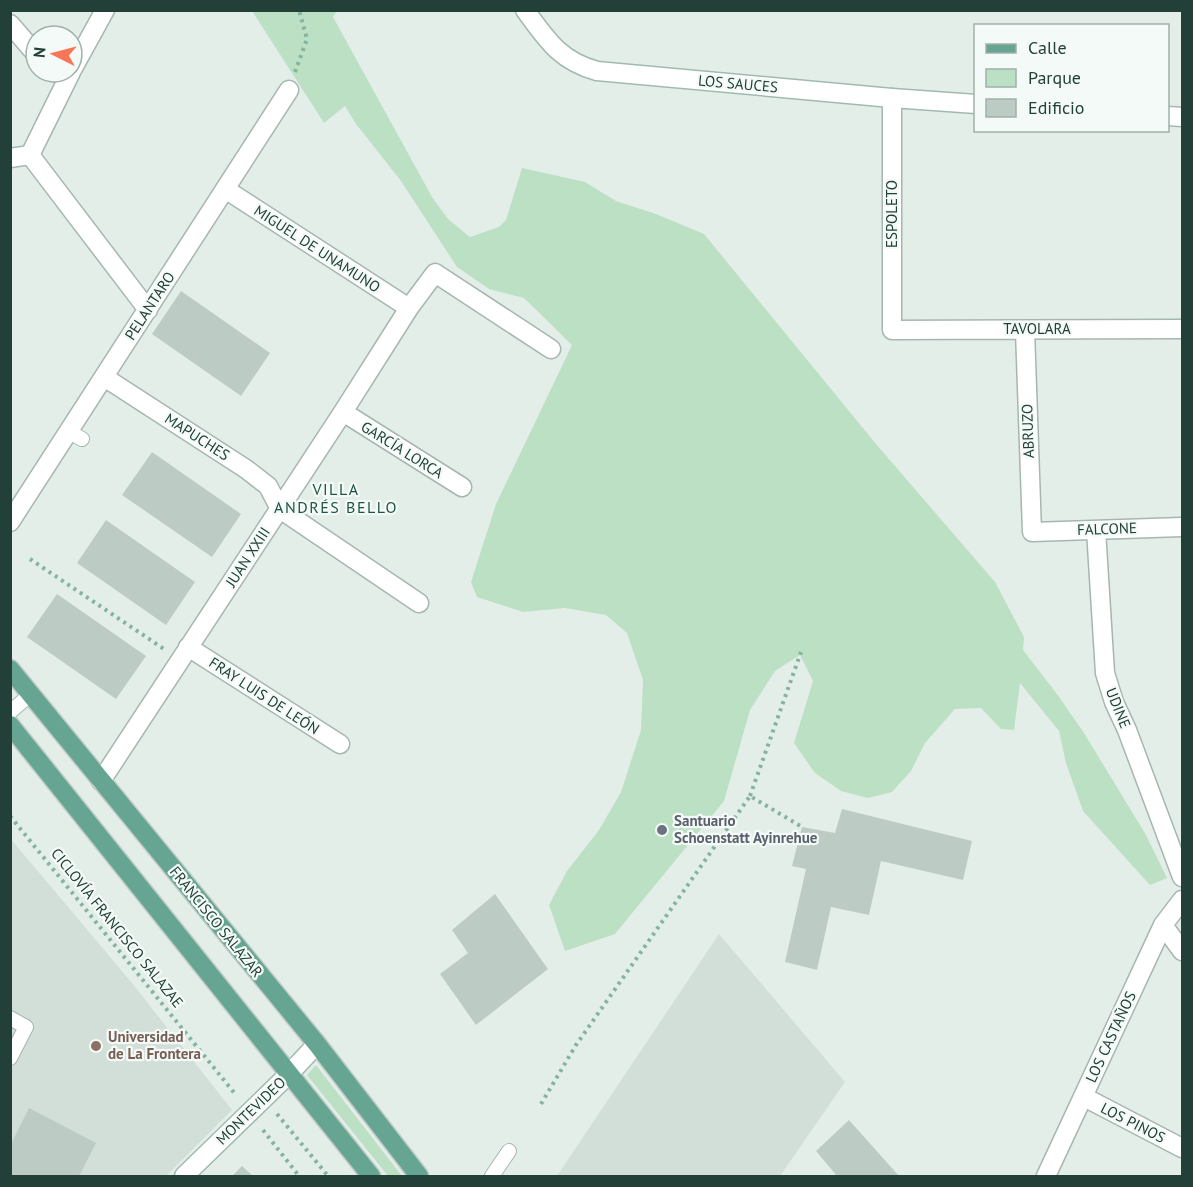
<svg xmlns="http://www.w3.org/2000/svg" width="1193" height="1187" font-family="'PT Sans',sans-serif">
	<rect width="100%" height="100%" fill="#e4eee9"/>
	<path fill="#d2ded8" d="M10,838L132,983L232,1110L166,1176H11Z
		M719,934L845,1082L780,1176H557Z"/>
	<path fill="#bce0c3" d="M252,11H337L333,17L432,197L448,219L470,237L499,227L506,220L522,168L585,182L616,201L656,214L704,234L876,444L995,582L1024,637L1023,650L1057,694L1084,733L1146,835L1167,878L1150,885L1083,811L1066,763L1059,731L1020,683L1014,730L1001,729L981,708L955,709L925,743L911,771L892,792L868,798L841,791L815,773L794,743L813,681L800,655L775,671L750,710L724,801L615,934L565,951L549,905L567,871L599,830L621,792L641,730L643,680L627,633L606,615L565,608L523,612L477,597L471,582L496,504L572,345L524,298L489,289L457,267L401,181L356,124L345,106L324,123Z
		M316,1065L402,1176H388L307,1075Z"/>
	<path fill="#bcccc4" d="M181,291L270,353L241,396L152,334Z
		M152,452L241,514L212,557L122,495Z
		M106,520L195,582L166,625L77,563Z
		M57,594L146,656L116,699L27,637Z
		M842,809L972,841L963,880L881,861L869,915L831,907L817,970L785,962L806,869L792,866L802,827L835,833Z
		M495,894L548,969L476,1025L440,974L468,953L452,930Z
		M29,1108L96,1143L79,1176H10V1146Z
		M849,1120L899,1176H837L816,1151Z
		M242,1166L253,1176H232Z"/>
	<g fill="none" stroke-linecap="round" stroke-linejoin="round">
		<g stroke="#a6b6b0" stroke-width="16">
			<path id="lane" d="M69,432L82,439
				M10,712L31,694
				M10,1018L26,1027L10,1058
				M492,1176L509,1151"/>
		</g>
		<g stroke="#a6b6b0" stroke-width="21">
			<path id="street" d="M10,24L36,54
				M72,70L105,10
				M892,98V330L1182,329
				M30,155L148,310
				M10,158L30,155L71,72
				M225,189L409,308
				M1025,330L1032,532L1182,527
				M104,377L246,469L268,486L280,509L419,603
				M343,412L462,487
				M10,522L289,90
				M1096,530L1105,673L1114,702L1127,730L1182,877
				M188,647L340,744
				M101,781L343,412L409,308L435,273L551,349
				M1163,925L1182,951
				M1084,1097L1182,1148
				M1046,1176L1163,925L1182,900"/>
		</g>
		<g stroke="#a1bab0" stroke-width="21">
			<path id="secondary" d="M525,10C547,40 560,61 597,71L892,98L976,104
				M1168,116L1182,117
				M184,1176L289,1074L317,1044"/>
		</g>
		<g stroke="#c1cac7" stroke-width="21">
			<path id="primary" d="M10,669L317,1044L419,1176
				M10,725L371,1176"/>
		</g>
		<path stroke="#83b3a1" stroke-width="4" stroke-dasharray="3 4.5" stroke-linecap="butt" d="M295,72L307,39L299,10
			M30,559L164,649
			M750,796L801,652
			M10,816L236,1095
			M541,1104L576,1045L750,796L802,827
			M277,1114L328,1176
			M263,1130L299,1176"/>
		<use href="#lane" stroke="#fff" stroke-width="14"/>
		<use href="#street" stroke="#fff" stroke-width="18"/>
		<use href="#secondary" stroke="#fff" stroke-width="18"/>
		<use href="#primary" stroke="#66a592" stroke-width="18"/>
	</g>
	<circle fill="#6b7280" stroke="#f4faf7" stroke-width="2" cx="662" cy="830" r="6"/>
	<circle fill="#8d6e63" stroke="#f4faf7" stroke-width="2" cx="96" cy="1046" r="6"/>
	<g text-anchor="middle" stroke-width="4.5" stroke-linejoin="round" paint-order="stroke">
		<g font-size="15" fill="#224037" stroke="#f4faf7">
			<text transform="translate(738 84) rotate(5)" y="5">LOS SAUCES</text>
			<text transform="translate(892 214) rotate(-90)" y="5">ESPOLETO</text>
			<text transform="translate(317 249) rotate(33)" y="5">MIGUEL DE UNAMUNO</text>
			<text transform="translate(150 306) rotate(-57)" y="5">PELANTARO</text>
			<text x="1037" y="334">TAVOLARA</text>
			<text transform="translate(1028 431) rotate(-92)" y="5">ABRUZO</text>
			<text transform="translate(197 437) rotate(33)" y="5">MAPUCHES</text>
			<text transform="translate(402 450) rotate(32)" y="5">GARCÍA LORCA</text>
			<text transform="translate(1107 529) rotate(-2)" y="5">FALCONE</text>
			<text transform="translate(248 557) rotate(-57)" y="5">JUAN XXIII</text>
			<text transform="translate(264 696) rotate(33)" y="5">FRAY LUIS DE LEÓN</text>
			<text transform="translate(1118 708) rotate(68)" y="5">UDINE</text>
			<text transform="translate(216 922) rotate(51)" y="5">FRANCISCO SALAZAR</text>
			<text transform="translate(117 928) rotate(51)" y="5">CICLOVÍA FRANCISCO SALAZAE</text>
			<text transform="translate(1111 1037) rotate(-65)" y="5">LOS CASTAÑOS</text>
			<text transform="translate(251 1111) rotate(-44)" y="5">MONTEVIDEO</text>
			<text transform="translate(1133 1123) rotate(27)" y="5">LOS PINOS</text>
		</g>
		<g font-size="15" font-weight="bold" fill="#5b616d" stroke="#f4faf7" text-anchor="start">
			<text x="674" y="826">Santuario<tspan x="674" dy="17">Schoenstatt Ayinrehue</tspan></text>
		</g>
		<g font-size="15" font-weight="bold" fill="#785e54" stroke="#f4faf7" text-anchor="start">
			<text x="108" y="1042">Universidad<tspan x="108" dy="17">de La Frontera</tspan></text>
		</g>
		<g font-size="16" letter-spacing="1.5" fill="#1d5443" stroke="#f4faf7">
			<text x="336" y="495">VILLA<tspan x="336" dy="18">ANDRÉS BELLO</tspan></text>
		</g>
	</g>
	<rect width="1193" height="1187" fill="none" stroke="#224037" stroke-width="24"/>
	<rect x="974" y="24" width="195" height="108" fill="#f4faf7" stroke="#a0b0aa" stroke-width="1.5"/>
	<rect x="986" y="44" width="30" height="9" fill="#66a592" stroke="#a0b0aa" stroke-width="1.5"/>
	<text x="1028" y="54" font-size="18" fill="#224037">Calle</text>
	<rect x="986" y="69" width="30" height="18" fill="#bce0c3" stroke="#a0b0aa" stroke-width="1.5"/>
	<text x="1028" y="84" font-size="18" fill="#224037">Parque</text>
	<rect x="986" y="99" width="30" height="18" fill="#bcccc4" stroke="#a0b0aa" stroke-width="1.5"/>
	<text x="1028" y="114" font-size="18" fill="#224037">Edificio</text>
	<g transform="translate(54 54) rotate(276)"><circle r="28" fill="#f4faf7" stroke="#a0b0aa" stroke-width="1.5"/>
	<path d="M0-4.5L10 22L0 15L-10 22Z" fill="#f87658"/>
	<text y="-9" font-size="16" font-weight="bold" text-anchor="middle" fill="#224037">N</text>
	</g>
</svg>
